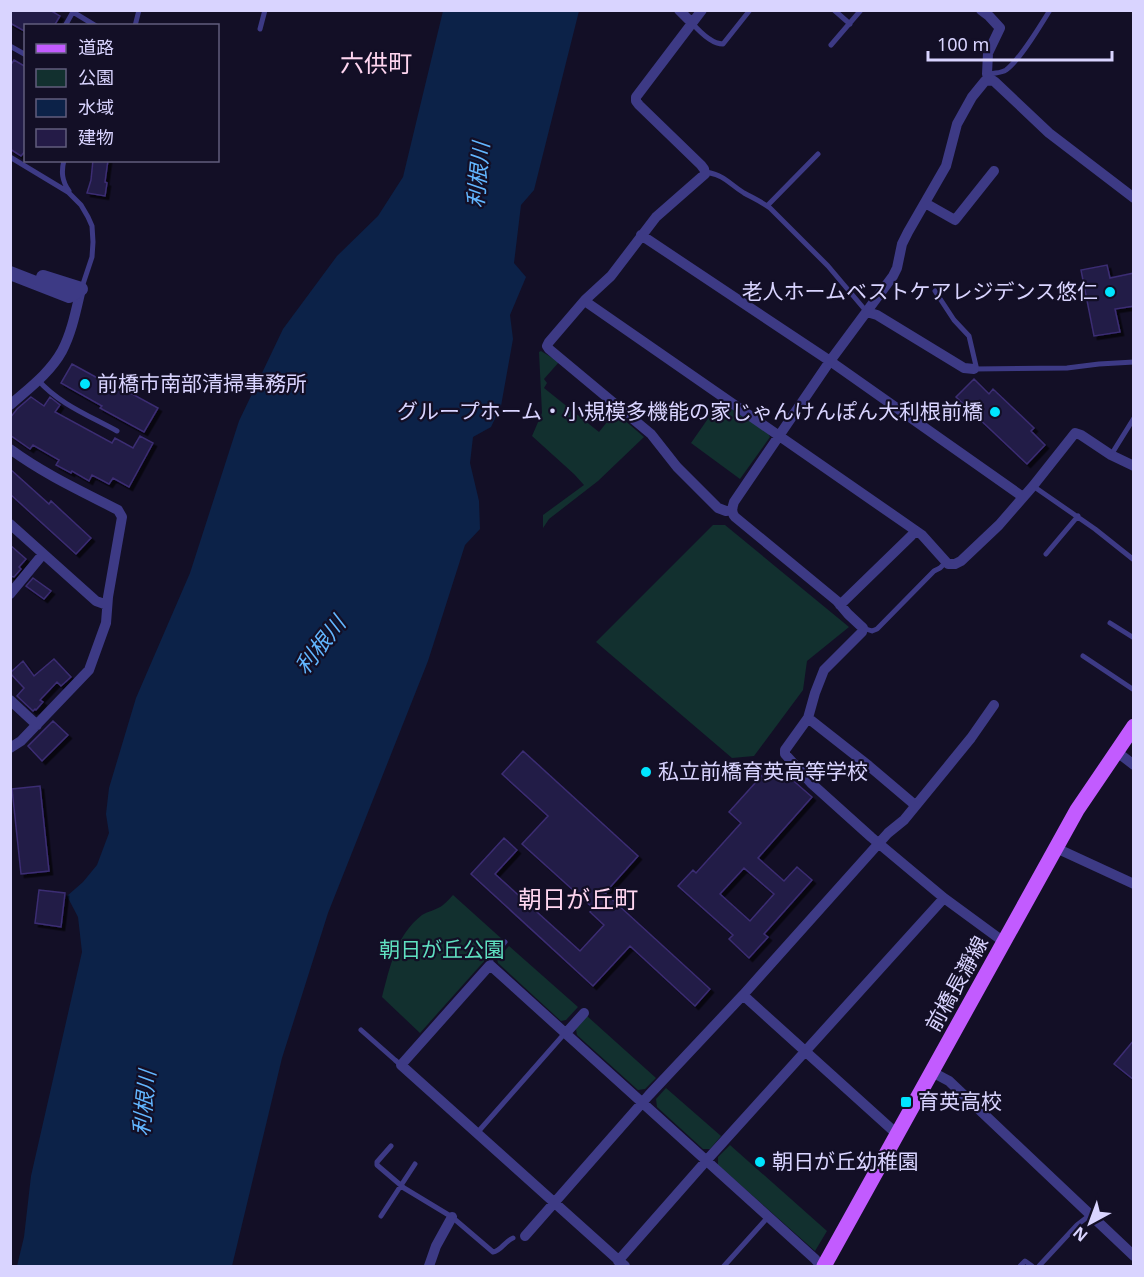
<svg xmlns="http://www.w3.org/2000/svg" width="1144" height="1277" font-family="'Noto Sans','Noto Sans JP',sans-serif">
	<defs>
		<filter id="shadow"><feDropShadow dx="3.5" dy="3.5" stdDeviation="0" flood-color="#0009"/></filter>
	</defs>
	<rect width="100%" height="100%" fill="#130f26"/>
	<path fill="#12302f" d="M541,351L559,362L544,379L547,383L544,388L599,432L615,412L644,437L598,481L549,519L543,528V515L584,485L574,474L532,436L542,413L539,352Z
		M721,400L767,431L770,437L740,479L691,443Z
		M713,525H725L849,627L807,661L803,690L754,756L732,758L596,642Z
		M453,895L503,940L420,1033L382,997C390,967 396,935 422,915C428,911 437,910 443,905C447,902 450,898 453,895Z
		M509,946L578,1007L566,1020L561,1021L498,963L497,959Z
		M587,1016L656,1078L645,1089L638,1090L577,1035L576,1029Z
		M666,1088L721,1136L710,1149H703L657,1107L656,1099Z
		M730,1145L827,1231L815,1251L718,1165V1157Z"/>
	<path fill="#0c2248" d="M443,11H579L534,190L521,205L514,263L526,277L510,315L513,339L501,406L491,427L473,437L470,463L479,501L480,529L465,545L428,661L328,913L282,1058L232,1266H17L24,1237L31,1176L82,952L78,917L67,896L83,882L97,865L109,833L106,814L109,788L136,698L190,573L239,421L283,329L337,256L378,216L403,177Z"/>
	<path fill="#241b47" stroke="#3b2d73" stroke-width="1.5" fill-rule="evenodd" filter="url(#shadow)" d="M10,10H50L60,16L54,26H26V32L10,23Z
		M14,60L26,67V150L21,156L10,149V66Z
		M93,160H108L105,182L107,183L105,196L87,193L91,180Z
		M1107,265L1110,278L1134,273V306L1115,309L1120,332L1094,336L1081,270Z
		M72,364L112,386L114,384L158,408L144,432L100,408L102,406L61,383Z
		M974,379L989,394L993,389L1034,428L1031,431L1045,445L1027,464L956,397Z
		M31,397L44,406L50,397L60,405L55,412L112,443L115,438L133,448L140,436L153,443L129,487L113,478L109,484L92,475L89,481L72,471L71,473L56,465L59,460L33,445L30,449L10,435V418L17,409Z
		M10,469L49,504L51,501L91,538L76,554L10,494Z
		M10,545L26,559L19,567L21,569L14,577L10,576Z
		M33,578L51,591L44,599L26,586Z
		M54,659L71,677L61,686L57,682L40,700L43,702L36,710L35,709L33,711L17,696L24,688L10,673L23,661L34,676Z
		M53,721L68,735L42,761L28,746Z
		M523,751L638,856L605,893L710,989L695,1006L630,946L593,986L471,874L504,838L517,850L495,874L580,951L604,925L590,912L593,908L522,844L548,816L502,774Z
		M773,763L812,797L758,858L784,881L797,867L812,880L764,934L768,937L749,958L729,939L733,935L678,886L693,870L696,873L741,823L729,812ZM744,868L774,894L750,921L720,894Z
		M40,786L49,871L21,874L12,789Z
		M39,890L65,893L61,927L35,923Z
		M1134,1040V1080L1114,1064Z"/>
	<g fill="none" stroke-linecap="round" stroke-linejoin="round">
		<path stroke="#3d3a85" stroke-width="5" d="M834,10L850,24
			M73,12L96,26
			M692,23C699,31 711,44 723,44L750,10
			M65,26L74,10
			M135,26L139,10
			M260,29L265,10
			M831,45L861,10
			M10,46L26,55
			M987,75C993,72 1000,74 1006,70C1020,60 1040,26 1050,10
			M10,157L68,192L81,205L88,217L92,226L93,242L92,257L82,287
			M64,160C61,172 62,181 69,191
			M706,172C726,176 728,183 744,193C753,198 762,202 770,208L828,266L866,311
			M767,206L818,154
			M935,291L954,320L969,336L976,366L974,369L1067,368L1099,364L1134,362
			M38,380C59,404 90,416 117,431
			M1111,455L1134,418
			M1033,486L1095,529L1134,560
			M1046,554L1078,516
			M1110,623L1134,638
			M863,628L872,631L877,629L934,571L940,568L946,562
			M1083,656L1134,690
			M490,965L491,959L505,942
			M361,1030L395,1060L401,1065
			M477,1133L565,1033
			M391,1146L377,1162V1165L404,1188L452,1217L493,1252C501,1251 505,1241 513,1238
			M381,1216L415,1164
			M724,1266L768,1217
			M1020,1266L1025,1261L1032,1266
			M1039,1266L1077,1225L1090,1215"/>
		<path stroke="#3d3a85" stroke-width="10" d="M679,10L692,23
			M702,10L636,97V101L639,105L701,165L704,169L705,174L656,217L611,276L585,300L549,342L547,346L549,349L651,434L677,467L718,508L726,511L732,510
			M981,10L989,16L1000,28L988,53L987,74
			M925,203L955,220L994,171
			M641,235L830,361L1023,497
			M585,300L589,304L922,535L948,564H955L961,561L999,525L1033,486L1075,433L1081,435L1111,455L1134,466
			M867,312L877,315L964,368L974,369
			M10,405C28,389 50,373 62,351C72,332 76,310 81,289
			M10,449C44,474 81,491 118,510L122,517L108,597L106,623L89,670L21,741L10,748
			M10,524L96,601L107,605
			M10,594L43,554
			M840,605L911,536L915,531
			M10,700L37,725
			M808,718L869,766L915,805
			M1117,752L1134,765
			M1056,848L1134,884
			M1004,942L944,898L871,837L811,783L785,754V750L808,718L815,693L824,670L862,632L863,628L848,614L837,601L735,517C731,512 732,508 734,502L830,361L893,276L897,268L902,244L908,232L946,166L957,124L972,97L985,81L992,80L995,82L1049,133L1134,198
			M743,995L898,1135
			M566,1033L584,1013
			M932,1072L949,1081L1134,1256
			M525,1236L649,1095L743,995L888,833L904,820L949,765L971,738L994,705
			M618,1261L706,1161L944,898
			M429,1266L436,1246L452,1217
			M625,1266L401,1065L490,965L815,1259L821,1266"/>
		<path stroke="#3d3a85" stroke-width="14" d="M10,273L69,296L81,289
			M43,277L81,289"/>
		<path stroke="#c25bff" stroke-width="15" d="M824,1266L1077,810L1134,726"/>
	</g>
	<g fill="#00e5ff" stroke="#130f26" stroke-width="2">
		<circle cx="1110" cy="292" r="6"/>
		<circle cx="85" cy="384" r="6"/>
		<circle cx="995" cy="412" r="6"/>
		<circle cx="646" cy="772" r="6"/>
		<rect x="900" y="1096" width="12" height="12" rx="3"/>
		<circle cx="760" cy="1162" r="6"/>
	</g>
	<g text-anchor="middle" stroke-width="4.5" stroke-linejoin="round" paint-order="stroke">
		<g font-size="21" fill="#d9d4ff" stroke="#130f26" text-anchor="start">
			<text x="1098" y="299" text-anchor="end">老人ホームベストケアレジデンス悠仁</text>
			<text x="97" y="391">前橋市南部清掃事務所</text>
			<text x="983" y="419" text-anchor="end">グループホーム・小規模多機能の家じゃんけんぽん大利根前橋</text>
			<text x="658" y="779">私立前橋育英高等学校</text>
			<text x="918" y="1109">育英高校</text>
			<text x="772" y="1169">朝日が丘幼稚園</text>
		</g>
		<g font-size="21" fill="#5fe0c0" stroke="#130f26">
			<text x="442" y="957">朝日が丘公園</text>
		</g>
		<g font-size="21" fill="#d9d4ff" stroke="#130f26">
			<text transform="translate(957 984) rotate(-61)" y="7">前橋長瀞線</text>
		</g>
		<g font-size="22" font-style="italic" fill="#62b6ff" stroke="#130f26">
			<text transform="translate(478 175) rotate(-85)" y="8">利根川</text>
			<text transform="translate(320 645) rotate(-52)" y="8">利根川</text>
			<text transform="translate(144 1103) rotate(-84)" y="8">利根川</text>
		</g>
		<g font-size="24" fill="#ffd6f0" stroke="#130f26">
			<text x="376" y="72">六供町</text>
			<text x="578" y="908">朝日が丘町</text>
		</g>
	</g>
	<rect width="1144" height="1277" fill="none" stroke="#d9d4ff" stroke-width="24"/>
	<rect x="24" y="24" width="195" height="138" fill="#130f26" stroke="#625e7d" stroke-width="1.5"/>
	<rect x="36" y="44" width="30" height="9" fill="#c25bff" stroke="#625e7d" stroke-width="1.5"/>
	<text x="78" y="54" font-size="18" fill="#d9d4ff">道路</text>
	<rect x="36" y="69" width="30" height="18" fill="#12302f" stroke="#625e7d" stroke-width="1.5"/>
	<text x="78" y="84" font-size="18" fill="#d9d4ff">公園</text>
	<rect x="36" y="99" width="30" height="18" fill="#0c2248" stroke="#625e7d" stroke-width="1.5"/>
	<text x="78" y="114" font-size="18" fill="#d9d4ff">水域</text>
	<rect x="36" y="129" width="30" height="18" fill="#241b47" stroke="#625e7d" stroke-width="1.5"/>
	<text x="78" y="144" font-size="18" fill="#d9d4ff">建物</text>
	<g transform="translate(1090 1223) rotate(221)" stroke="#130f26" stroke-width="4.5" paint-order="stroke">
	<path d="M0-4.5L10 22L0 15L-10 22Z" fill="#d9d4ff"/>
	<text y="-9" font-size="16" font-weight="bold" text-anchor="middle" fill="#d9d4ff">N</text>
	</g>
	<path d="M928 51v9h184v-9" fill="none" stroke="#d9d4ff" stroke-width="3"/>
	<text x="937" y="51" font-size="18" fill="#d9d4ff" stroke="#130f26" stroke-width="4.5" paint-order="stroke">100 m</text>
</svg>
